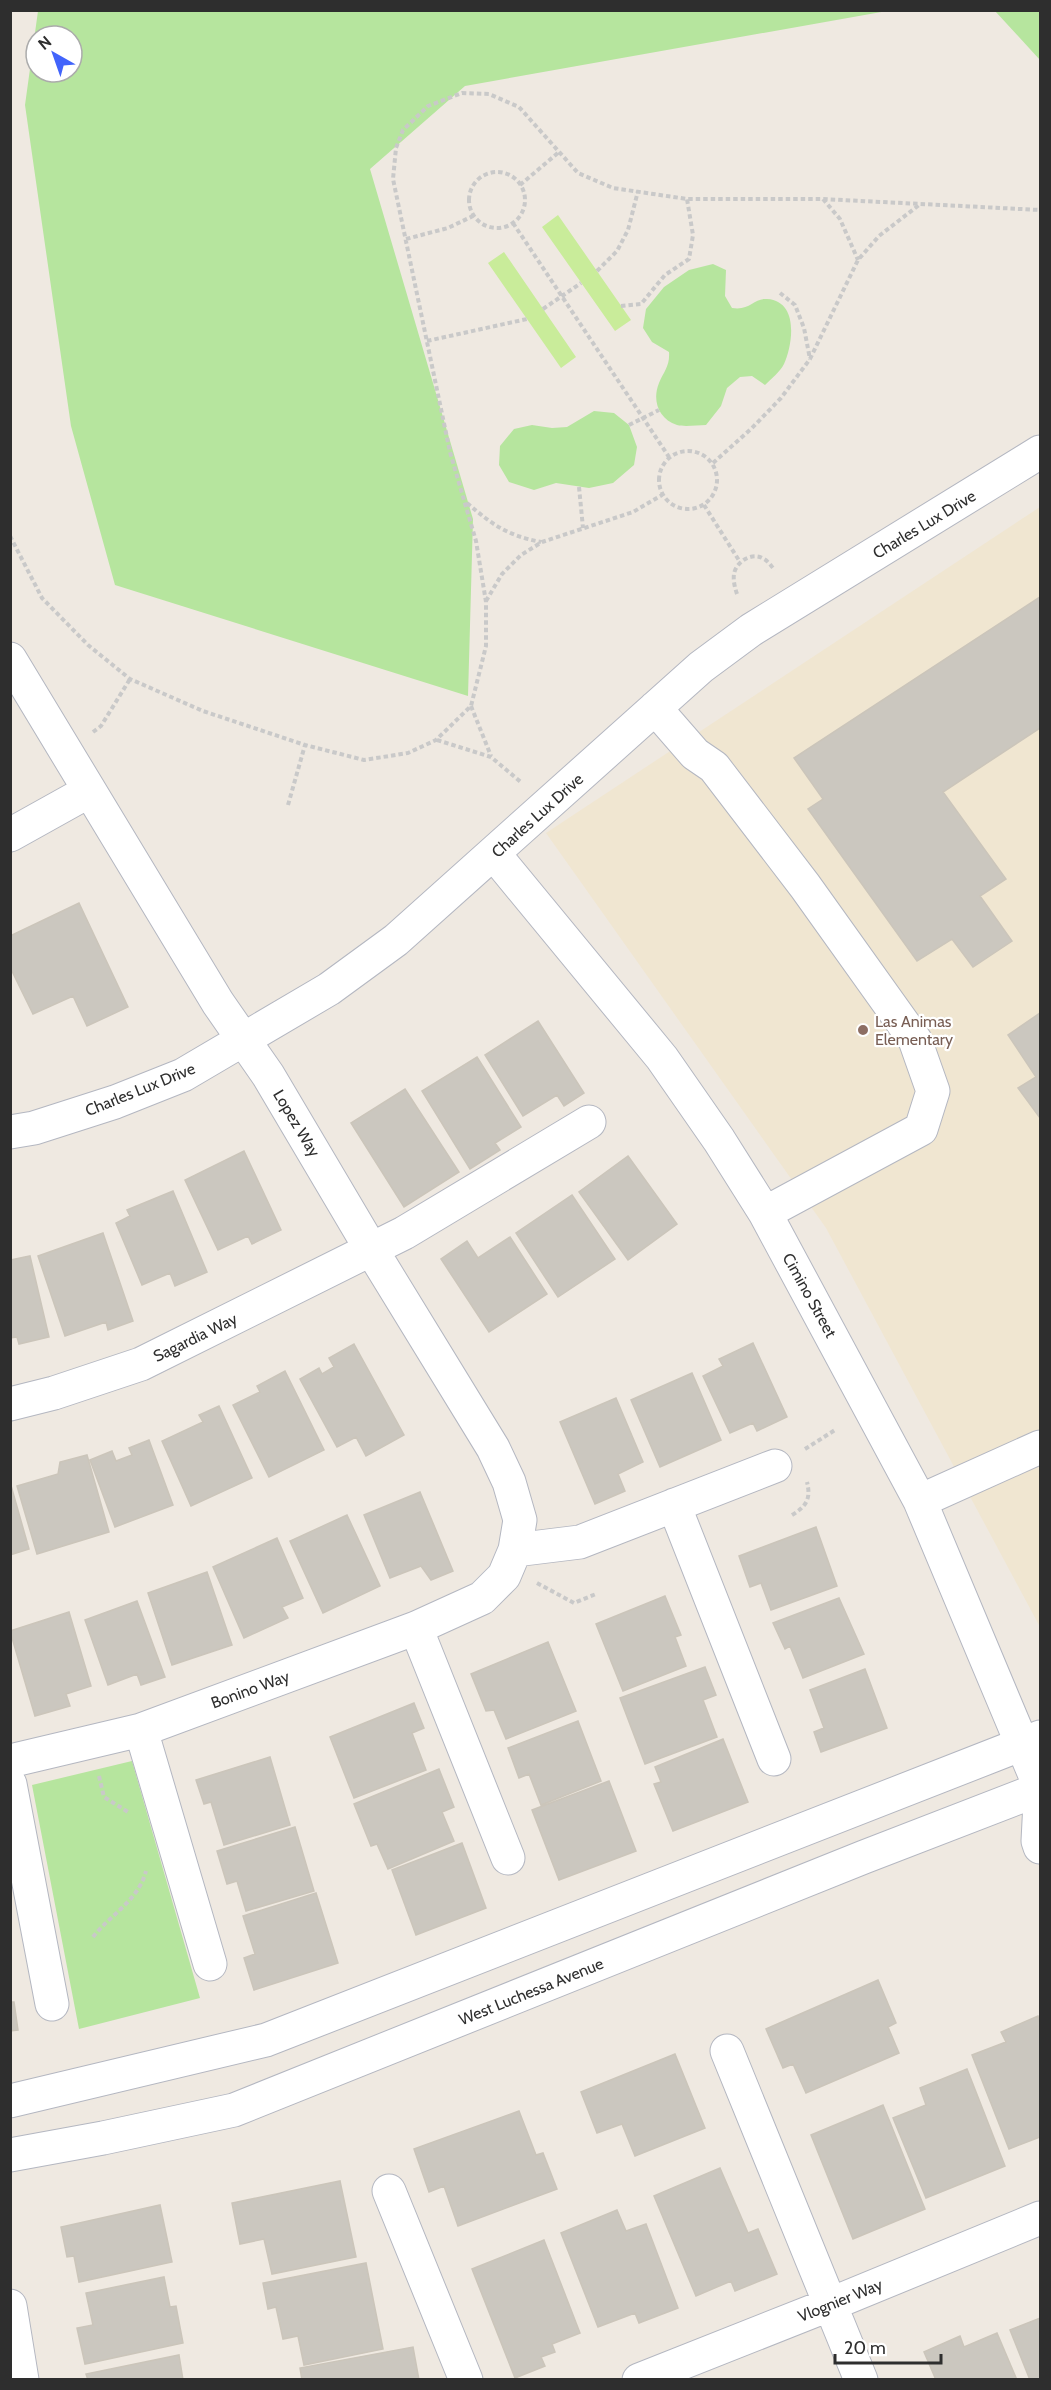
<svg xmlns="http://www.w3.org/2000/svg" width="1051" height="2390" font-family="Cabin,sans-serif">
	<rect width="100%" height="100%" fill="#efe9e1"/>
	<path fill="#f0e6d1" d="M1040,507V1627L826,1228L546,833Z"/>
	<path fill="#b6e59e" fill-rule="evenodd" d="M38,11V10L887,11L465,86L370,169L473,519L468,696L115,585L71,426L25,105ZM36,36H72V72H36Z
		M995,11H1040V60Z
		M713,264L726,270L725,296L732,308C750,311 754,298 767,299C799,301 793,344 784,364C780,372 771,379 765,385L752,376L740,377L727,388L721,406L706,425C697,425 685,427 677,425C658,419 652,400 659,383C664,371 670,366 669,352L652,342L643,328L646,309L664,287L689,270Z
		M594,411L614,413L629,425L637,447L634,465L613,483L589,488L556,483L534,490L509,482L499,465L500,446L514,429L532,425L552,428L567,427Z
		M132,1761L200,1998L79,2029L32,1785Z"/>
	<path fill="#c9ec9a" d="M558,215L631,320L615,331L542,227Z
		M504,252L576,357L561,368L488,263Z"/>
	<path fill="#cbc7bf" stroke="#cbc5ba" stroke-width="1.5" d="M1040,597V728L943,792L1006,879L980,896L1012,941L973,967L952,939L917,961L808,809L823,799L794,758Z
		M79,903L128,1007L87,1026L73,996L33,1014L10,967V936Z
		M1040,1013V1118L1018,1088L1036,1077L1008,1035Z
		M538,1021L584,1093L564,1106L557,1095L523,1116L485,1055Z
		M477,1057L521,1127L495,1143L500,1150L470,1169L422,1091Z
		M405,1089L459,1172L404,1207L351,1123Z
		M244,1151L281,1230L252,1244L248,1236L218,1250L185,1180Z
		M628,1156L677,1224L628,1260L579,1192Z
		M173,1191L207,1272L175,1286L170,1273L142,1285L116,1223L130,1216L127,1210Z
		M572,1195L615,1259L558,1297L516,1233Z
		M103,1233L133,1321L108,1330L106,1322L65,1336L38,1256Z
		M510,1237L547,1294L489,1332L441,1259L467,1241L478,1258Z
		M30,1256L49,1337L19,1344L17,1337L10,1338V1260Z
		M753,1343L787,1417L757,1431L753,1423L730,1433L703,1376L723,1366L719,1359Z
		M354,1344L404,1435L366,1456L356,1437L337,1447L300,1379L319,1368L322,1374L334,1367L329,1358Z
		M285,1371L324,1450L269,1477L233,1405L260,1392L257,1386Z
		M692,1373L721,1440L660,1467L631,1400Z
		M616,1398L643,1462L618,1474L625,1491L595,1504L560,1422Z
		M219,1406L252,1478L191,1506L162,1441L203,1422L199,1415Z
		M149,1440L173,1505L115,1527L90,1460L112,1451L116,1461L132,1455L129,1448Z
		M87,1455L109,1532L37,1554L17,1486L58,1474L60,1462Z
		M10,1482L29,1549L10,1555Z
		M420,1492L453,1571L431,1580L421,1566L390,1578L364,1515Z
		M347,1515L380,1586L323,1613L290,1541Z
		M816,1527L837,1586L771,1610L761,1583L750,1587L739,1556Z
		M277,1538L303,1598L282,1607L288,1618L244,1638L213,1567Z
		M207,1572L232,1645L172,1665L148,1593Z
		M665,1596L681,1635L675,1637L686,1666L623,1691L596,1624Z
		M839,1598L864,1654L803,1678L790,1646L785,1649L773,1623Z
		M137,1601L165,1677L141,1685L137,1674L108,1685L85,1620Z
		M69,1612L91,1686L66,1694L70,1706L35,1716L10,1631Z
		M548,1642L576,1711L506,1739L494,1710L486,1711L471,1674Z
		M705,1667L716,1695L703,1700L717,1737L645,1764L620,1698Z
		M865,1669L887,1728L821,1752L814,1732L824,1728L810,1690Z
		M414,1703L424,1728L412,1733L426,1770L354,1798L330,1737Z
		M578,1721L601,1781L541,1805L529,1774L519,1778L508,1748Z
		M723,1739L748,1802L673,1831L654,1784L661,1782L655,1767Z
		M270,1757L290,1825L224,1845L211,1802L204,1804L196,1780Z
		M439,1769L454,1807L442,1812L454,1841L388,1869L377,1844L371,1846L354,1804Z
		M609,1781L636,1851L559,1880L532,1810Z
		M295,1827L314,1891L246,1911L237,1881L227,1884L217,1851Z
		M462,1843L486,1908L416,1935L392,1870Z
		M316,1893L338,1963L254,1990L244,1958L255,1954L243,1916Z
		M878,1980L896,2023L888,2027L899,2053L806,2093L793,2064L783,2068L766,2029Z
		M10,2002H14L18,2030L10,2031Z
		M1038,2016L1040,2023V2137L1009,2149L972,2055L1006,2042L1001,2032Z
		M675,2054L705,2128L635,2156L622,2124L597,2133L581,2092Z
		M967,2069L1005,2166L926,2198L893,2118L926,2105L920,2088Z
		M883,2105L925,2209L853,2239L811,2135Z
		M519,2111L536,2155L543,2153L557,2189L458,2226L444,2186L429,2192L414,2149Z
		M720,2168L748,2233L758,2229L777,2274L735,2291L731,2281L696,2296L654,2196Z
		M340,2181L356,2257L272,2274L264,2239L240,2244L232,2203Z
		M160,2205L172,2262L79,2282L74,2256L67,2257L61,2227Z
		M617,2210L626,2231L646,2224L678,2308L639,2323L635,2313L598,2327L561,2233Z
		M544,2240L580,2333L552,2344L555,2352L541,2357L545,2366L515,2378L472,2269Z
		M366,2263L383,2349L304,2365L298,2336L283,2339L276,2307L268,2309L263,2283Z
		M164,2277L170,2307L176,2306L183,2343L85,2364L77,2328L93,2325L86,2293Z
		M1040,2318V2380H1030L1010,2330Z
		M997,2333L1017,2380H936L924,2352L960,2336L964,2347Z
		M413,2347L419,2380H302L300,2368Z
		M179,2355L183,2380H88L86,2374Z"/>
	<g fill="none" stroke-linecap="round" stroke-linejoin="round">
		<g stroke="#b4b7c1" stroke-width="35">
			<path id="minor" d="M10,659L218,1003L268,1075L371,1249L493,1448L509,1482L520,1520L515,1550L504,1576L482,1598L416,1628L141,1730L10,1761
				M655,708L695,754L714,767L805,886L915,1040L933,1091L921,1129L765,1213
				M10,835L89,791
				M494,854L662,1058L719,1140L765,1213L920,1501L1040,1787
				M10,1132L34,1128L115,1102L183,1075L329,989L396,940L701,667L751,630L1040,452
				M10,1404L54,1393L141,1364L404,1233L589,1122
				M920,1501L1040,1447
				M674,1505L774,1759
				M515,1550L580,1542L775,1466
				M416,1628L508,1858
				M141,1730L210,1964
				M10,1784L52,2004
				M1040,1802L1038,1841L1040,1847
				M727,2051L861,2380
				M10,2101L266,2040L1040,1737
				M10,2155L103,2138L234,2110L864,1857L1040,1789
				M389,2191L466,2380
				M10,2306L22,2380
				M639,2380L831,2304L1040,2218"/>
		</g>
		<path stroke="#c9c9c9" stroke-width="4" stroke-dasharray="4.5 3" stroke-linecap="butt" d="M469 200a28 28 0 1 1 56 0a28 28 0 1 1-56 0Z
			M520,185L559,152
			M823,199L840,219L858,260
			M513,223L669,457
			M406,239L448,228L473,216
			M597,271L617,251L628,230L638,191
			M780,293L795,305L804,328L810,359
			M621,306L641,304L665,275L689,259L693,235L687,199
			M543,309L581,283
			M427,341L527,319
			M629,425L659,410
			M659 480a29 29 0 1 1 58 0a29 29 0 1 1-58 0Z
			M713,463L752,428L781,398L810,359L858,260L879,236L919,205
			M579,487L583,528
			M467,503C493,525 506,535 541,542
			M704,505L740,562
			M10,536L42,598L88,645L130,679L203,711L305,745L364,760L408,753L436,740L471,706L486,646V602L476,541L450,452L393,179L396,148L403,130L428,106L462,93L489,94L519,107L578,173L613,188L687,199H822L1040,210
			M737,594C735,588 733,581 734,574C736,562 752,551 764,559C768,561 771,566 775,570
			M486,601L502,574L521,555L542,542L633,512L662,495
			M471,706L491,756
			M93,732L101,726L130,679
			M437,740L491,757L522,783
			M288,805L305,745
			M805,1449L835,1430
			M792,1515C807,1506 811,1498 807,1482
			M537,1583L574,1603L596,1594
			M99,1776L104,1797L128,1812
			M93,1937C111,1914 138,1901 146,1871"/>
		<use href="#minor" stroke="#fff" stroke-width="33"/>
	</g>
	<circle fill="#8d6e63" stroke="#fff" stroke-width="2" cx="863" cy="1030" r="6"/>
	<g text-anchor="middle" stroke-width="4.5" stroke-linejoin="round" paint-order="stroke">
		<g font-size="16" fill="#2e2e2e" stroke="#fff">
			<text transform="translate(924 524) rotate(-31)" y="6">Charles Lux Drive</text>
			<text transform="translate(537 815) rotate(-42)" y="6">Charles Lux Drive</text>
			<text transform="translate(140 1089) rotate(-22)" y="6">Charles Lux Drive</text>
			<text transform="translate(297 1123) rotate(59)" y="6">Lopez Way</text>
			<text transform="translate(810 1295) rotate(61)" y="6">Cimino Street</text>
			<text transform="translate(195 1337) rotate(-26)" y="6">Sagardia Way</text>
			<text transform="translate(250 1689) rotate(-20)" y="6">Bonino Way</text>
			<text transform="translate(531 1991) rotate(-22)" y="6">West Luchessa Avenue</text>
			<text transform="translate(840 2300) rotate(-22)" y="6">Vlognier Way</text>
		</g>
		<g font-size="16" fill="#785e54" stroke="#fff" text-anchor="start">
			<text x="875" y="1027">Las Animas<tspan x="875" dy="18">Elementary</tspan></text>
		</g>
	</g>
	<rect width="1051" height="2390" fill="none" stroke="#2e2e2e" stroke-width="24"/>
	<g transform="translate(54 54) rotate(320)"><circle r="28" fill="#ffffff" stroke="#ababab" stroke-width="1.5"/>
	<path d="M0-4.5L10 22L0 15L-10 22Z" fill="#4264fb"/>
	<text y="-9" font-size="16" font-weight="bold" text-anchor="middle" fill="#2e2e2e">N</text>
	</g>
	<path d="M835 2354v9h106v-9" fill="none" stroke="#2e2e2e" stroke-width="3"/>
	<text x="844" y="2354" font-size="18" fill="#2e2e2e" stroke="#ffffff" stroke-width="4.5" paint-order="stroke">20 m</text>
</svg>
